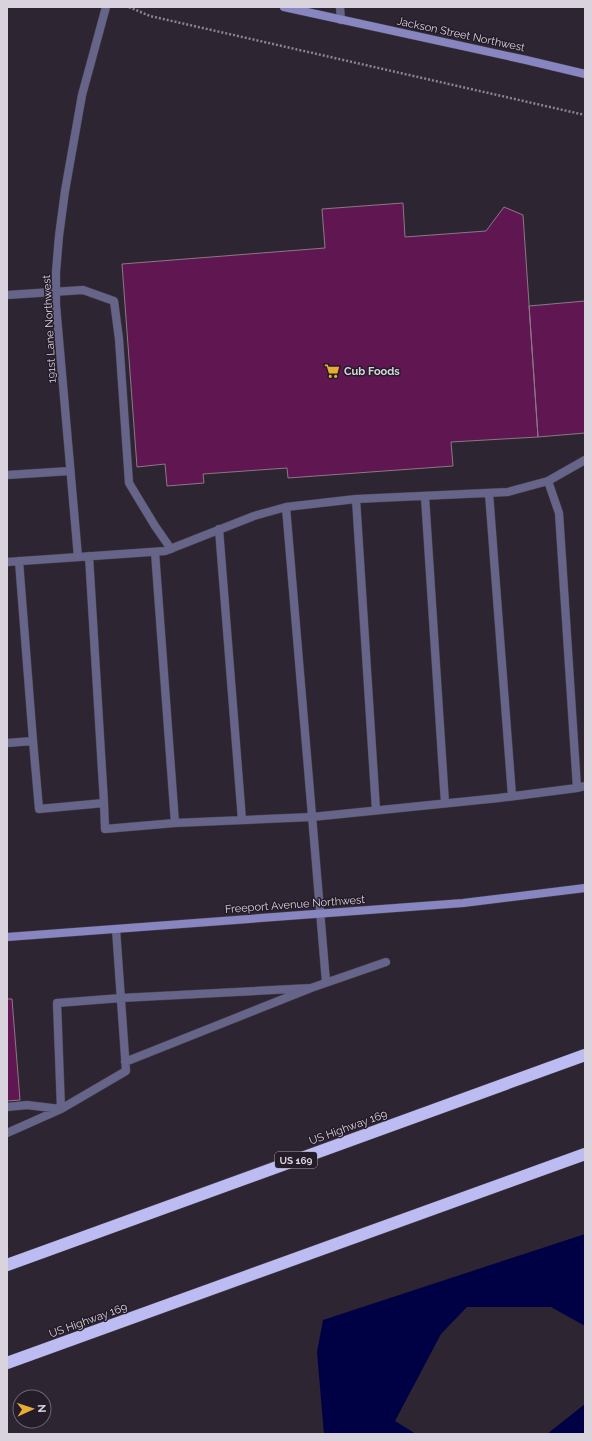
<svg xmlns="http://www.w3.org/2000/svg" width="592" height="1441" font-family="Raleway,sans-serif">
	<rect width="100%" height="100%" fill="#2e2533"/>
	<path fill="#004" d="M585,1234V1326L551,1307H467L441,1334L395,1421L416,1434H324L317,1352L323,1320Z
		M585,1404V1434H547Z"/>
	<path fill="#601651" stroke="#8a7985" d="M403,203L405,237L486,231L504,207L523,215L538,437L451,442L453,466L288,478L287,468L203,474L204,483L167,486L165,464L137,467L122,264L325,248L322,209Z
		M585,301V433L538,437L529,306Z
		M7,999H12L20,1100L7,1101Z"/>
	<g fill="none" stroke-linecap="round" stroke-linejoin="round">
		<g stroke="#49414e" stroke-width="9">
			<path id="lane" d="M7,295L83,290L114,301L119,339L129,483L155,526L171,549
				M7,475L70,471
				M548,481L559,513L577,788
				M489,493L512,796
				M425,497L445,803
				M356,499L376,810
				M286,507L326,982
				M219,529L242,820
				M155,552L175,823L312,817L499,798L577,788L585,786
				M89,556L104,803
				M19,561L33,741
				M7,562L165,551L254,516L286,507L356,499L508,492L548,481L585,460
				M7,743L33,741L39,809L104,803L105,829L175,823
				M125,1062L311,988L386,962
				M7,1107L27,1105L60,1109
				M61,1109L57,1003L121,998L311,988
				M7,1133L61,1109L126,1071L116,929"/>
		</g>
		<g stroke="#49414e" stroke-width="9">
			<path id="street" d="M340,7L341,20
				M78,557L56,305V272L59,236L65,191L82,95L106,7"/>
		</g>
		<g stroke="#49414e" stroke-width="9">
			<path id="secondary" d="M284,7L526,60L585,74
				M7,937L463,903L585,888"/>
		</g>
		<g stroke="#49414e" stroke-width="13">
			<path id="highway" d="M7,1265L585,1055
				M7,1363L585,1154"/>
		</g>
		<path stroke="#8c8490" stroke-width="2.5" stroke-dasharray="2 2" stroke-linecap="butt" d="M129,7L150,16L585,115"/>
		<use href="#lane" stroke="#666589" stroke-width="8"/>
		<use href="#street" stroke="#666589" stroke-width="8"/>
		<use href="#secondary" stroke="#8886c0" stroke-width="8"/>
		<use href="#highway" stroke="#bdbcf2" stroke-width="12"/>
	</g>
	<defs>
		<g id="supermarket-bare" transform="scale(1.2)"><path d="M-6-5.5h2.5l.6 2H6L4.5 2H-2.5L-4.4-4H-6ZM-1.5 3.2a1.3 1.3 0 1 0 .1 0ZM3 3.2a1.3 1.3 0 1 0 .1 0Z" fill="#e6ac36" stroke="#241c29" stroke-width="2.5" paint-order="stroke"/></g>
	</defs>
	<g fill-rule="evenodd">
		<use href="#supermarket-bare" x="332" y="371"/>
	</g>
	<g text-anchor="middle" stroke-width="3" stroke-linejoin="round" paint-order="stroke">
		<rect fill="#241c29" stroke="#a39ca7" stroke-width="1" x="275" y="1152" width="42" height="16" rx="3"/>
		<g font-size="10" font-weight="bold" fill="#d9d3dd">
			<text x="296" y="1164">US 169</text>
		</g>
		<g font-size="11" fill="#d9d3dd" stroke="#241c29">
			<text transform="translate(461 34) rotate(12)" y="4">Jackson Street Northwest</text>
			<text transform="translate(49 329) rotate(-93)" y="4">191st Lane Northwest</text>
			<text transform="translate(295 904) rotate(-4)" y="4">Freeport Avenue Northwest</text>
			<text transform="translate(348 1127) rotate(-20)" y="4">US Highway 169</text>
			<text transform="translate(88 1320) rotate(-20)" y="4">US Highway 169</text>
		</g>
		<g font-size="11" font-weight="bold" fill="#d9d3dd" stroke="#241c29" text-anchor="start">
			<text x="344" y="375">Cub Foods</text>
		</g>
	</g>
	<rect width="592" height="1441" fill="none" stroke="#d9d3dd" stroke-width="16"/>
	<g transform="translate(32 1409) rotate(87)"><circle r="19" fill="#241c29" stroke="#6c6571"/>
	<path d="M0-3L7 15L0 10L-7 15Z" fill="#e6ac36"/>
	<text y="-6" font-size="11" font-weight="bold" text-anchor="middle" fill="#d9d3dd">N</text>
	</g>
</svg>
